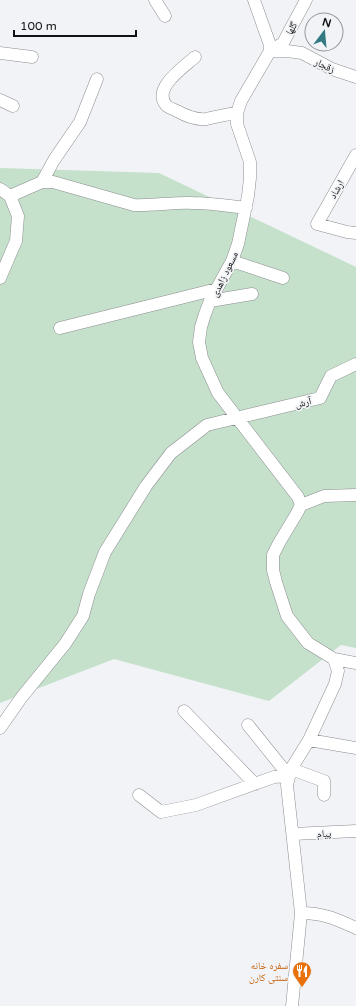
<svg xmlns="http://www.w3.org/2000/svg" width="356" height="1006" font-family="'Varela Round','Noto Naskh Arabic',sans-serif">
	<rect width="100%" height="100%" fill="#f1f3f6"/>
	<path fill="#c5e0cb" d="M0,168L159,173L356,267V648L341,645L269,701L114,659L0,703Z"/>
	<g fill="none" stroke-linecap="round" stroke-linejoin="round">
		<g stroke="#8c8d91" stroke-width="13">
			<path id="minor" d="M155,0L165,16
				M254,0L270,45V51L241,101L237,113V124L250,162V178L248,196L238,244L232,261L210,301L205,314L201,327L199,342L202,358L218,393L298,497L301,505
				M270,51H287L302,53L332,69L356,77
				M270,51L283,43L306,0
				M0,53L32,57
				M195,57C184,67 152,88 166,105C168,108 174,109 177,111C186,116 195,120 206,119C217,117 227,114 237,113
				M0,100L13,106
				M356,155L317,224L347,232L356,233
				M42,182L54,160L80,122L97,79
				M0,189L10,196L42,182H53L134,205C153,206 173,202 193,203C211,203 229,206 246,208
				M232,261L283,278
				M0,278L16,241L18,216L10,196
				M210,301L252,294
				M60,328L217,289
				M334,659L356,663
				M184,711L255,784
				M248,725L289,776
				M0,728L21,698L65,644L83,616L89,594L105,552L146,486L171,453L207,425L320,398L331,376L356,364
				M309,740L356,748
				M291,769L324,781V795
				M139,795L161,812L196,805L274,777L289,776
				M293,834L356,831
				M301,913C323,913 336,919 356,928
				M292,1006L301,913L287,785L291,769L309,740L335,684L338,671L334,659L308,643L287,616L276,582L273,570V555L279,543L297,513L301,505L324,496L356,495"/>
		</g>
		<use href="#minor" stroke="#fff" stroke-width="12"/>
	</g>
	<defs>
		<g id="restaurant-pin" transform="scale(1)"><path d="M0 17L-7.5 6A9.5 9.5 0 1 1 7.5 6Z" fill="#e8710a" stroke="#f1f3f6"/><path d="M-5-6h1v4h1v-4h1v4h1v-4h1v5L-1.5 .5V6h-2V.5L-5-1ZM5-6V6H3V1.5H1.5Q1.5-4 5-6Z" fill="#fff"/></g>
	</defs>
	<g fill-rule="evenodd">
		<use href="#restaurant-pin" x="302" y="971"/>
	</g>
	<g text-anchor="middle" stroke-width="3.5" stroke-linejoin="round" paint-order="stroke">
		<g font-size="10" fill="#111213" stroke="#f1f3f6">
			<text transform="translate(291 28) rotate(-61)" y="4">گلها</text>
			<text transform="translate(325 65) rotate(25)" y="4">زقجار</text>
			<text transform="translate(336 189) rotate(-61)" y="4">ارشاد</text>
			<text transform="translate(224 274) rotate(-64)" y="4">مسعود زاهدی</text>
			<text transform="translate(303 402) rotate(-13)" y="4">آرش</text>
			<text transform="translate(324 833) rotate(-3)" y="4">پیام</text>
		</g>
		<g font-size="10" fill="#c56008" stroke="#f1f3f6" text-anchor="end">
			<text x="288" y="969">سفره خانه<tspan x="288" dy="12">سنتی کارن</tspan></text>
		</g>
	</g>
	<g transform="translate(324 32) rotate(16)"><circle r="19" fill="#f1f3f6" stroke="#97999b"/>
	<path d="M0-3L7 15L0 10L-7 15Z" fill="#337a83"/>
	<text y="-6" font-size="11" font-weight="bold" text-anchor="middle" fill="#111213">N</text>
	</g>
	<path d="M14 30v6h122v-6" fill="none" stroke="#111213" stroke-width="2"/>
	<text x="20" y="30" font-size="12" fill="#111213" stroke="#f1f3f6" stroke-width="3" paint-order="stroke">100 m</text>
</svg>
